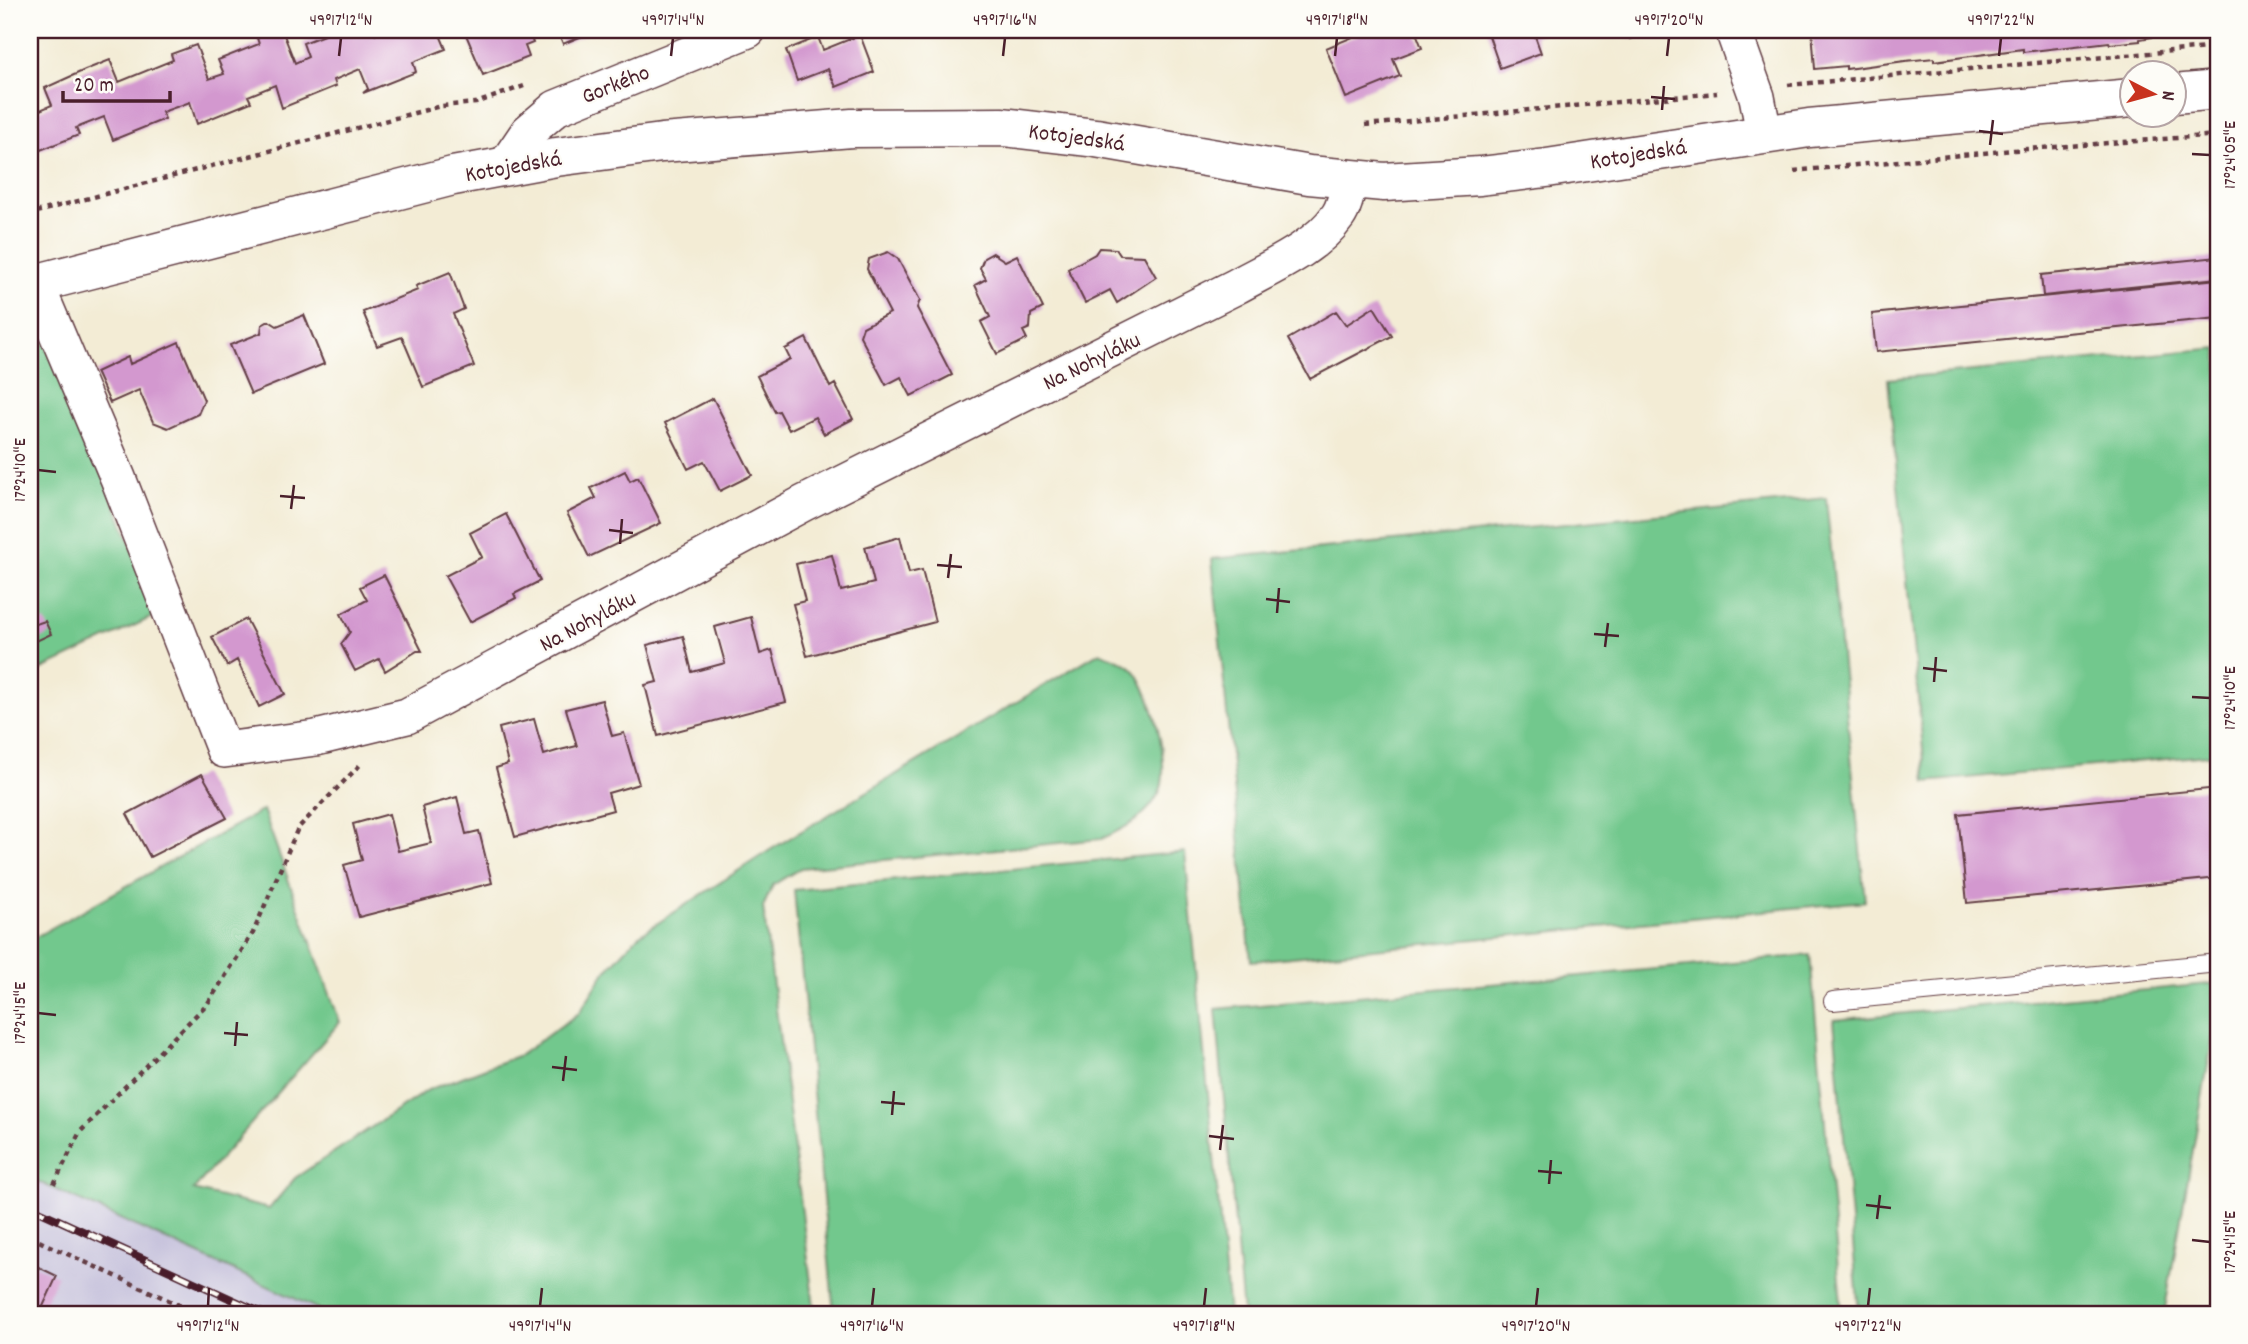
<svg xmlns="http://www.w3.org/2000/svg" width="2248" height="1344" font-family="Dekko,sans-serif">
	<rect width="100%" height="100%" fill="#fdfcf7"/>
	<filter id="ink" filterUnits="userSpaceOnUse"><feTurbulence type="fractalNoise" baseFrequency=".0143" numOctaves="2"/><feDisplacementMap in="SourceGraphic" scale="14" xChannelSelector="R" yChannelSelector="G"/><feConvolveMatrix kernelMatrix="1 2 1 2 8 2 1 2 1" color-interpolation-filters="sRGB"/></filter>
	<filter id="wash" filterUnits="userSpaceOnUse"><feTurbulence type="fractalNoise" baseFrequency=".00686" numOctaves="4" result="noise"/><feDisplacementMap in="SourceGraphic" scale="28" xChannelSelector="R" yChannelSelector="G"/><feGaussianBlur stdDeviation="1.57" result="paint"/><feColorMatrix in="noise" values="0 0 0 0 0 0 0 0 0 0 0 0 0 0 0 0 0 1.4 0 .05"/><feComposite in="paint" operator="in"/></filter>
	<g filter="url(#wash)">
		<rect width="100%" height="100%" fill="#f3ecd5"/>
		<path fill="#c4c0db" d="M30,1178L329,1314H30Z"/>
		<path fill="#72c88d" stroke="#5e745c" stroke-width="2" d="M42,322L159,614L30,675V325Z
			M2218,348V754L1926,782L1888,379Z
			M1826,498L1865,901L1251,961L1212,559Z
			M1100,652C1109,657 1126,661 1133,669C1152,689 1172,768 1159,793C1146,818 1126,828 1101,839L801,868L773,885L763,907L815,1314H329L30,1178V940L263,810L340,1022L193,1190L269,1209L295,1178L428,1090L520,1055L579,1013L605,972L638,936L770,850Z
			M1185,852L1229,1314H834L794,890Z
			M1810,955L1842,1314H1243L1216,1009Z
			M2218,983V1008L2164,1314H1859L1834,1020Z"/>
		<g id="blocks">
			<path fill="#d398cf" d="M277,30H282L295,63L308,57L303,43L337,30H373L375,34L385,30H438L446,49L413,62L416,72L363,93L368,89L360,69L334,80L336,86L282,108L275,85L248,96L251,102L197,124L190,102L162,112L165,119L113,140L104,117L76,128L79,135L30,154V89L38,111L52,105L45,88L85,70L110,60L119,82L173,60L171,54L196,45L209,79L224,74L218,60L259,44L257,38Z
				M464,30H528L533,43L525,46L529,57L483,75Z
				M557,30H597L563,44Z
				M1370,30H1415L1422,48L1393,59L1400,76L1346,98L1326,48Z
				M1487,30H1542L1544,33L1535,36L1541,53L1500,68Z
				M1626,30H1673L1655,37L1653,30L1630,39Z
				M1812,30H2170V34L2140,39V41L2110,44L2109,42L2023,52V49L1934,61V58L1905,61L1846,69V66L1815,69Z
				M860,35L874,72L836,87L828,69L797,81L786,50L818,37L823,50Z
				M1099,248L1116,249L1120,255L1144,256L1156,277L1117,303L1110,290L1085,303L1068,269L1095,254Z
				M888,252L898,259L920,300L917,308L952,375L911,396L901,377L886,385L860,336L863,327L890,313L867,269L869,259Z
				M993,253L1005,261L1017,255L1043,308L1031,314L1030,328L1023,331L1027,339L997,354L981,322L990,317L975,285L986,279L980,268L984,258Z
				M2218,257V278L2043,296L2041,275Z
				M450,272L464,309L453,314L474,366L423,387L402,337L377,346L363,312L418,290L416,286Z
				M2218,279V318L1876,352L1872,314Z
				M1374,307L1392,336L1310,379L1288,339L1336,311L1346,325Z
				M304,315L324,364L251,394L230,345L261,333L262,325L269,321L277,326Z
				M806,338L830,387L835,384L853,419L824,434L815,417L789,430L779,411L775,412L757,376L790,359L785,349Z
				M179,342L204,400L198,414L168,428L153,422L139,390L110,403L96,372L128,357L130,364Z
				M713,398L752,475L720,491L704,461L688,469L665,423Z
				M625,471L630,481L638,477L661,523L589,557L567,513L596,498L591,488Z
				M506,514L540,581L514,594L516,598L470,622L445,576L482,557L470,533Z
				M900,537L909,573L922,570L935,622L807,656L793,604L805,601L796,564L832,555L841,591L858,587L874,583L865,547Z
				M384,575L422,651H417L385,671L379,659L355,671L341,644L350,632L341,614L367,600L360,587Z
				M751,617L760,654L772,650L786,702L658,736L645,685L657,682L647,645L683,636L692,672L725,663L715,627Z
				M246,619L285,694L259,707L237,660L227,666L212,637Z
				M45,621L51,634L30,644V626Z
				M602,700L612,736L624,733L639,784L608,793L613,810L515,837L496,768L508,764L499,728L534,719L544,755L560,750L577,746L566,709Z
				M202,774L227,818L150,857L127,814Z
				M2218,788V878L1967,903L1958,814Z
				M457,797L466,834L479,831L492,883L359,917L344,865L362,860L353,824L389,814L398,851L431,843L422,807Z
				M30,1263L57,1276L40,1313L30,1309Z"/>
		</g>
	</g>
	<g filter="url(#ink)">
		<use href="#blocks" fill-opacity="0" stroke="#633e44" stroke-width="2"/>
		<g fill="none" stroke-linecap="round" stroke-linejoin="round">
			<g stroke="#633e44" stroke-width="20">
				<path id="service" d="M1833,1001L2218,963"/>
			</g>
			<g stroke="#633e44" stroke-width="38">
				<path id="minor" d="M1733,30L1757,97L1764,133
					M505,166L528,132L556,108L748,30
					M36,284L118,478L224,750L316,738L407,716L804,503L1235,287C1269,268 1315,249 1338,216C1345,206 1347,192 1350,180"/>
			</g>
			<g stroke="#633e44" stroke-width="41">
				<path id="secondary" d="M2174,94L2218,90
					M30,285L453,176L556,157L662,143L852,128L1003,127L1096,138L1309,175L1384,182L1480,176L1547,168L1809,128L2132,98"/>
			</g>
			<path stroke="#633e44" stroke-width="4.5" stroke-dasharray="5 5" stroke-linecap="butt" d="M1788,85L2218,47
				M1365,125L1717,93
				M1794,171L2014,150L2218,135
				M36,212L441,106L476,103L524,86
				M54,1184L80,1132L208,1003L253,933L298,828L360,765
				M30,1237L199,1314"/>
			<use href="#service" stroke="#fff" stroke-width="18"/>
			<use href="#minor" stroke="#fff" stroke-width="35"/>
			<use href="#secondary" stroke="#fff" stroke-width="38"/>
			<g stroke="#4a1f2b" stroke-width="8">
				<path id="rail" d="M30,1207L264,1314"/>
			</g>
			<use href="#rail" stroke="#fdfcf7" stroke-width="5" stroke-dasharray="16" stroke-linecap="butt"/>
		</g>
	</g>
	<path fill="none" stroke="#4a1f2b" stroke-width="2.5" d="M339,56L341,38M671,56L673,38M1003,56L1005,38M1335,56L1337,38M1667,56L1669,38M1999,56L2001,38M1651,97L1675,99M1662,110L1664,86M1979,131L2003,134M1990,145L1993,120M2192,154L2210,155M38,470L56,472M280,496L305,498M291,509L294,485M609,530L633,533M620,544L622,519M937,565L962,567M948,578L951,554M1266,599L1290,602M1277,613L1279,588M1594,634L1619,636M1605,647L1608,623M1923,668L1947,671M1934,682L1936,657M2192,697L2210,698M38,1013L56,1015M224,1033L248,1035M235,1046L237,1022M552,1067L577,1070M563,1081L566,1056M881,1102L905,1104M892,1115L894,1091M1209,1136L1234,1139M1220,1150L1223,1125M1538,1171L1562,1173M1549,1184L1551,1160M1866,1205L1891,1208M1877,1219L1880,1195M2192,1240L2210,1242M208,1306L209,1288M540,1306L542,1288M872,1306L874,1288M1204,1306L1206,1288M1536,1306L1538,1288M1868,1306L1870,1288"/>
	<g text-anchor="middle" stroke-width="5" stroke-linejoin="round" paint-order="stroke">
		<g font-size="23" fill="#4a1f2b" stroke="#fdfcf7">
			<text transform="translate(615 83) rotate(-22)" y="8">Gorkého</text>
			<text transform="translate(1077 136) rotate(8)" y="8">Kotojedská</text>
			<text transform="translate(1638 153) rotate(-9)" y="8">Kotojedská</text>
			<text transform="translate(513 165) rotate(-10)" y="8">Kotojedská</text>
			<text transform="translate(1091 360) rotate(-26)" y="8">Na Nohyláku</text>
			<text transform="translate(587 620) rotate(-28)" y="8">Na Nohyláku</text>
		</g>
	</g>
	<rect width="2248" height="1344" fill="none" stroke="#fdfcf7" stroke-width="77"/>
	<g transform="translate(2153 94) rotate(96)"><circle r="33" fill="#fdfcf7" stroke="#b5a4a5" stroke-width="2"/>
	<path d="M0-5L12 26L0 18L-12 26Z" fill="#c8321e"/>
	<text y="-10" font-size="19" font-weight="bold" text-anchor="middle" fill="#4a1f2b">N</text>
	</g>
	<path d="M63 91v10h107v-10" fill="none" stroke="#4a1f2b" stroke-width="3.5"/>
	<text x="74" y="91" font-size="21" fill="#4a1f2b" stroke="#fdfcf7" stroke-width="5" paint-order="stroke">20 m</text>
	<rect x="38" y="38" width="2172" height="1268" fill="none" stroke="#4a1f2b" stroke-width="2.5"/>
	<g font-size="18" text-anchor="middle" fill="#4a1f2b">
		<text x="341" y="25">49°17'12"N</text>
		<text x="673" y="25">49°17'14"N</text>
		<text x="1005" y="25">49°17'16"N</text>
		<text x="1337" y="25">49°17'18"N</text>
		<text x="1669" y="25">49°17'20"N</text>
		<text x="2001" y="25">49°17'22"N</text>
		<text transform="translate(2229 155) rotate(-90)" y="6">17°24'05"E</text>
		<text transform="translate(19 470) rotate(-90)" y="6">17°24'10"E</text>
		<text transform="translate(2229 698) rotate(-90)" y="6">17°24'10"E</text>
		<text transform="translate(19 1013) rotate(-90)" y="6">17°24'15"E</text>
		<text transform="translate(2229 1242) rotate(-90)" y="6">17°24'15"E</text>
		<text x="208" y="1331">49°17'12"N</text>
		<text x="540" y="1331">49°17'14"N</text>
		<text x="872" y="1331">49°17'16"N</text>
		<text x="1204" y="1331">49°17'18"N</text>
		<text x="1536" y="1331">49°17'20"N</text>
		<text x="1868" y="1331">49°17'22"N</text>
	</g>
</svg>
